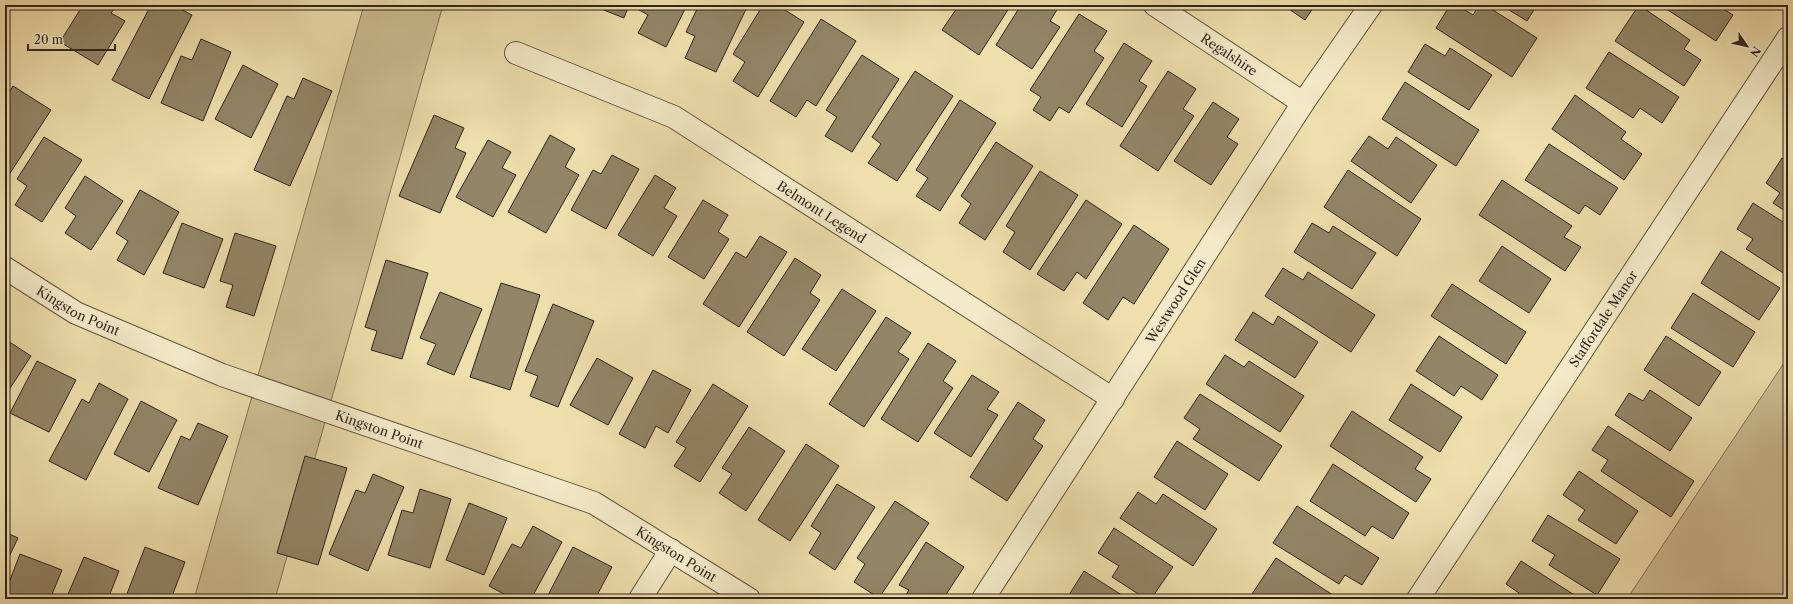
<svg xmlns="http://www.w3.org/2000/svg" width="1793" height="604" font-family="'Libre Caslon Text',serif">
	<rect width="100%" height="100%" fill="#eedfac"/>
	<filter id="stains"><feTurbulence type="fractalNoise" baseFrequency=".005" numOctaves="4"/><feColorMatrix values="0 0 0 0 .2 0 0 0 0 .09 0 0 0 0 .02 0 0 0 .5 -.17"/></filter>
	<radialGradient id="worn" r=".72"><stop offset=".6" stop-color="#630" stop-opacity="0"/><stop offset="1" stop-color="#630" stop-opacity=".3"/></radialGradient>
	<path fill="#cebf94" stroke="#7f7258" d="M364,5H443L275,599H194Z
		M1788,357V599H1627Z"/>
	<path fill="#938567" stroke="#30241d" d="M83,5H117L111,13L125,21L98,65L60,42Z
		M151,5H173L192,15L149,99L112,80Z
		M591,5H629L624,18Z
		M635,5H687L666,47L638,33L648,15L634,7Z
		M699,5H748L716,72L685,58L695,36L686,32Z
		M763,5H777L804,22L758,97L733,81L745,62L733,54Z
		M959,5H1011L979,55L942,30Z
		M1021,5H1060L1050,21L1060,27L1032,69L996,45Z
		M1283,5H1315L1305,20Z
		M1450,5H1457L1473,15L1479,5H1485L1537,38L1512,77L1436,28Z
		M1501,5H1537L1527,21Z
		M1639,5L1690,40L1684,49L1701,60L1684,86L1615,41Z
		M1660,5H1717L1733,15L1716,41Z
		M1079,14L1107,31L1094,51L1104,58L1069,113L1059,107L1050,121L1033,110L1041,97L1030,90Z
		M821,19L856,41L816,106L807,100L796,117L770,101Z
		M201,39L231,52L203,121L161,103L181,56L192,60Z
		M1124,43L1152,61L1139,81L1147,86L1122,127L1086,104Z
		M1425,44L1445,56L1450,48L1492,75L1469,110L1408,72Z
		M1609,52L1679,97L1662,123L1640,108L1633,118L1586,88Z
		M862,55L899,79L852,152L825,136L837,117L826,110Z
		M243,65L278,84L251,138L215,119Z
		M915,71L953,96L897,181L868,163L881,144L872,137Z
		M1168,71L1196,89L1183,109L1194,116L1158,171L1120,146Z
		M303,78L332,91L290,186L254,170L287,96L294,99Z
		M1405,82L1479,130L1456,166L1382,119Z
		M13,86L51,110L5,181V99Z
		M1575,95L1626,132L1621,139L1642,154L1624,180L1552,129Z
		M960,100L996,123L940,211L916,196L928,178L916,170Z
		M1213,102L1239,119L1227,137L1238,144L1211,185L1174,161Z
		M434,115L464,128L455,148L466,153L440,213L399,196Z
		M550,135L575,149L565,167L579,175L546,233L508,212Z
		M1369,136L1388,149L1396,137L1437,165L1411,203L1351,161Z
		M44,137L82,160L42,222L15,205L27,186L17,179Z
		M488,140L511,152L502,168L516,175L493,217L456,197Z
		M996,142L1033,166L985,240L959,223L971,204L961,196Z
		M1549,144L1618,188L1600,215L1585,205L1579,214L1525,180Z
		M612,155L639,169L606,229L571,210L593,170L601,174Z
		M1782,158L1788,162V213L1773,203L1780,193L1766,183Z
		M1348,170L1421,219L1397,256L1324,207Z
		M1040,171L1078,195L1030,270L1003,252L1015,232L1006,226Z
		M655,175L676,188L664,208L677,216L653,256L618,235Z
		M85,176L123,201L91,250L65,233L76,216L65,208Z
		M1502,180L1572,226L1564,237L1581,247L1565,271L1479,215Z
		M140,190L179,212L144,275L117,260L128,241L116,233Z
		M703,200L728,215L718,232L729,239L704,279L668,257Z
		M1086,200L1122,224L1086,279L1077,272L1064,291L1037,274Z
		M1753,203L1788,225V276L1746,249L1753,239L1737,229Z
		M182,223L223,239L204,288L163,273Z
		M1312,223L1329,233L1333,226L1376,253L1352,289L1294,252Z
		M1134,225L1169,249L1134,304L1123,297L1108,320L1083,303Z
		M235,233L276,246L254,316L226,307L233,285L220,281Z
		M760,236L787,252L739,327L703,304L736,252L746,258Z
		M1502,246L1551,279L1529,313L1479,281Z
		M1721,251L1780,288L1759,320L1701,283Z
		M795,258L821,275L810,293L820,300L784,356L747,332Z
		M386,260L428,273L402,359L371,350L377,331L365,327Z
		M1283,268L1303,280L1308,272L1375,315L1351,352L1265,296Z
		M501,283L540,295L510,390L470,377Z
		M1452,284L1526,332L1506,364L1431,316Z
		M842,289L876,311L836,371L802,349Z
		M440,292L482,309L454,375L427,364L436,344L420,338Z
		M1693,293L1755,332L1733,367L1671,328Z
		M553,304L594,321L558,407L530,396L538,376L525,371Z
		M1253,312L1273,325L1278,316L1318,342L1295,378L1235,340Z
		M886,317L911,333L898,352L909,359L864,427L829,404Z
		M1439,336L1498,375L1482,400L1461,386L1454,396L1416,371Z
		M1666,336L1721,372L1699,406L1644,370Z
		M5,339L31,356L5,396Z
		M928,343L956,361L943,381L953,388L918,442L881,419Z
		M1225,355L1244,367L1249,361L1304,396L1280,432L1206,384Z
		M597,358L633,378L608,425L570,405Z
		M37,361L76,380L49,432L10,413Z
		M653,370L691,390L668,433L656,426L645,448L619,434Z
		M972,375L999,392L987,409L998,415L971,457L934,433Z
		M99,383L128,399L86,480L49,461L82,399L89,403Z
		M713,384L748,406L700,482L674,466L686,448L676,442Z
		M1411,384L1462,417L1440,452L1389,420Z
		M1650,390L1692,418L1670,451L1615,415L1629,393L1643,401Z
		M1200,394L1282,446L1259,481L1193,439L1200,429L1184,418Z
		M141,401L177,420L149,472L114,454Z
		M1018,402L1045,420L1033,439L1043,446L1007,501L970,477Z
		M1352,411L1423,457L1415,469L1431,479L1416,502L1330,446Z
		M198,423L228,436L198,505L158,488L181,436L190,440Z
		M1608,426L1694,481L1671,517L1601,471L1608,460L1592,450Z
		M749,427L785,451L746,511L719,493L732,474L722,468Z
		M1177,441L1228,474L1205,510L1154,477Z
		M806,444L839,466L790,541L758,520Z
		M305,456L347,468L318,565L277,553Z
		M1333,464L1409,513L1393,539L1372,526L1365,536L1310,501Z
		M1579,471L1638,511L1616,544L1578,520L1585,510L1563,495Z
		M373,474L404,487L368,571L329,554L356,490L365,493Z
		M837,484L875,507L835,570L809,553L821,533L811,526Z
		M420,489L451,499L430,568L388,555L402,510L413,513Z
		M1138,492L1156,504L1163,494L1217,529L1193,566L1120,518Z
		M895,501L929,523L879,598L854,582L865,564L857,558Z
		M469,503L507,518L484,575L446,560Z
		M1297,506L1379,558L1362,585L1345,575L1339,584L1273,543Z
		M1548,515L1620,559L1597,595L1549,565L1555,555L1532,541Z
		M533,526L562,542L531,599H513L489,586L512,544L521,548Z
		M1114,528L1173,567L1151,599H1146L1112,577L1119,566L1098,553Z
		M5,532L18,538L5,565Z
		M926,542L964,567L943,599H903L909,590L899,585Z
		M145,547L185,562L171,599H125Z
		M573,547L612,567L595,599H546Z
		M20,554L62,570L50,599H5V593Z
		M84,557L119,571L108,599H66Z
		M1276,558L1339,599H1259L1252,594Z
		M1521,561L1576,596L1573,599H1516L1519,593L1506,584Z
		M1084,571L1128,599H1069L1067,598Z"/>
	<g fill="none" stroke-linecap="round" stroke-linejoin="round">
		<g stroke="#605341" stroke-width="24">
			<g id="minor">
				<path id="s1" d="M1155,5L1303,103"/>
				<path id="s2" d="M516,53L674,117L1113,399"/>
				<path id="s3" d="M5,268L76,313L222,375L594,503L749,599"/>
				<path d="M640,599L671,550"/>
				<path id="s4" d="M983,599L1303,103L1371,5"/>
				<path id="s5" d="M1418,599L1788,38"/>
			</g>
		</g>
		<use href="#minor" stroke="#f4eac9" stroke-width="22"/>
	</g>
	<g text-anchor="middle" stroke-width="3" stroke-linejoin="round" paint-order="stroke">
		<g font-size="13" fill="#30241d" stroke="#f4eac9">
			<text dy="5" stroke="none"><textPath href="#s1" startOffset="89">Regalshire</textPath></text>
			<text dy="5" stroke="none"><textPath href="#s2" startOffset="346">Belmont Legend</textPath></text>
			<text dy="5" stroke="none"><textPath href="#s4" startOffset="355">Westwood Glen</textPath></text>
			<text dy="5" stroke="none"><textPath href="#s3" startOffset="85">Kingston Point</textPath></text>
			<text dy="5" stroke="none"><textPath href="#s5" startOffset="336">Staffordale Manor</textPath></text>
			<text dy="5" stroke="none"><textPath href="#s3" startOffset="409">Kingston Point</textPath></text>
			<text dy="5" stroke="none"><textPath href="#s3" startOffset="733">Kingston Point</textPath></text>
		</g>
	</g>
	<rect width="1793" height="604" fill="none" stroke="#eedfac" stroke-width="20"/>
	<rect x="6" y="6" width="1781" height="592" fill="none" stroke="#30241d" stroke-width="2"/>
	<rect x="10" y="10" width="1773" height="584" fill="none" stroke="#30241d"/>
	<g transform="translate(1747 46) rotate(124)" stroke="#f4eac9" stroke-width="3" paint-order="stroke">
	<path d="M0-3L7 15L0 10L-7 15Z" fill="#30241d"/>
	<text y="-6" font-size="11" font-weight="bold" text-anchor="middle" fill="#30241d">N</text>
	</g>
	<path d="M28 44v6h87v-6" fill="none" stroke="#30241d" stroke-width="2"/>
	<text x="34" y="44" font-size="12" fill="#30241d" stroke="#f4eac9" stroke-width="3" paint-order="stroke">20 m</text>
	<rect width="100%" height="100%" filter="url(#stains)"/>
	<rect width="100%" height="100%" fill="url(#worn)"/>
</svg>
